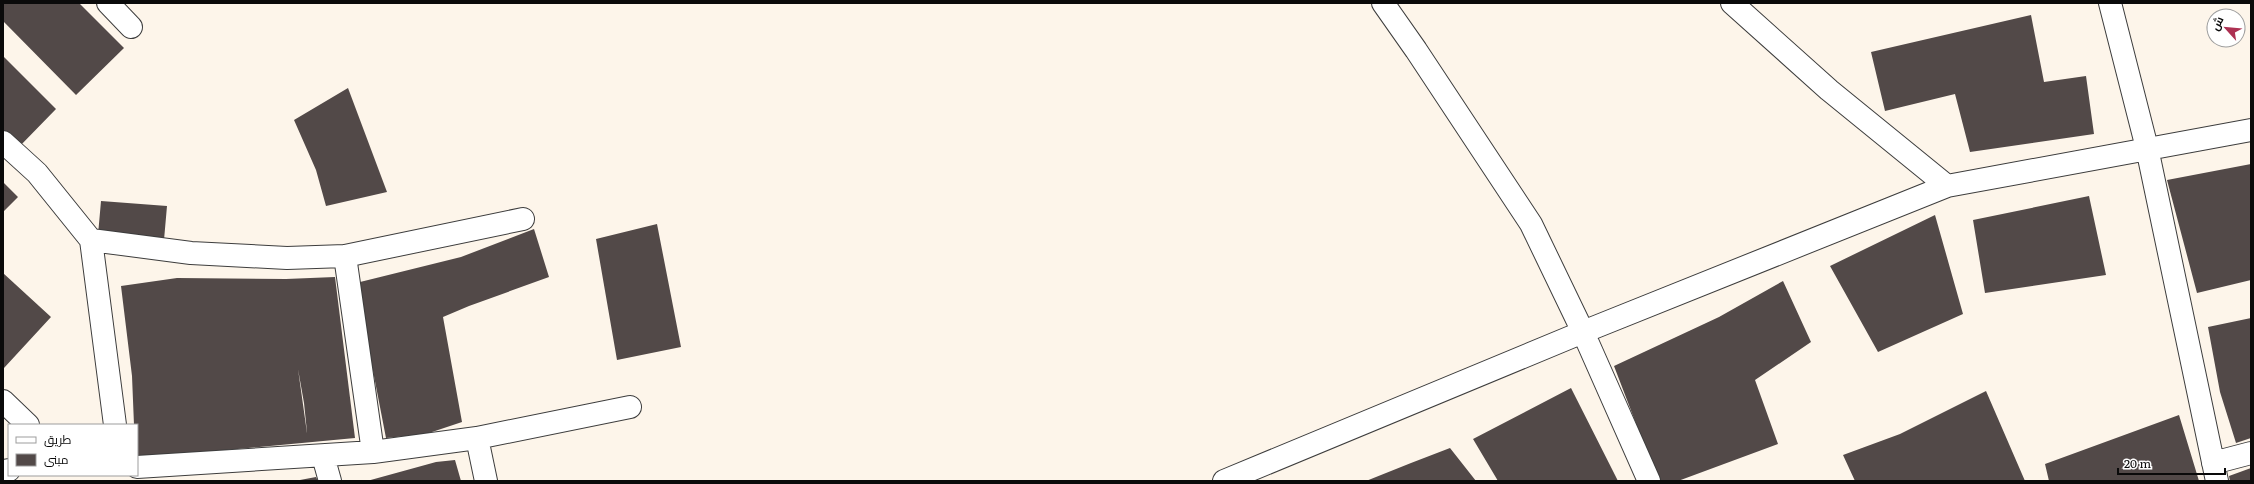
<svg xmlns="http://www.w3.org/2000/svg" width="2254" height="484" font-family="Literata,Cairo,serif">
	<rect width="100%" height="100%" fill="#fdf5ea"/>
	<path fill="#524948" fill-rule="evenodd" d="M3,3H79L124,48L76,95L3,21Z
		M2031,15L2044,82L2086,76L2094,134L1970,152L1955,94L1885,111L1871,52Z
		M3,56L56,109L18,148L3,133Z
		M348,88L387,192L326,206L316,170L294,120Z
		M2251,164V280L2197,293L2167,180Z
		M3,182L18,197L3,212Z
		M2089,196L2106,275L1985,293L1973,220Z
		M101,201L167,206L164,240L98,235Z
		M1935,215L1963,314L1878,352L1830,266Z
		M657,224L681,347L617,360L596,239Z
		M534,229L549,277L469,306L443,317L462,422L426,434L386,438L356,283L461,257Z
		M3,273L51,317L4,368L3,367Z
		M335,277L355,438L195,453L137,462V425H134L132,376L121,286L177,278L286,279ZM298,369L304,403L307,432V433Z
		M1783,281L1811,342L1755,380L1778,444L1678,481H1658L1614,366L1719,317Z
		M2251,318V438L2236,443L2220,392L2208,327Z
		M1571,388L1618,481H1498L1473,439Z
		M1986,391L2025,481H1855L1843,455L1900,434Z
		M2179,415L2199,481H2049L2045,464Z
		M1450,448L1476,481H1366L1411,463Z
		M455,460L461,481H367L436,462Z
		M2251,468V481H2230L2229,476Z
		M316,477L318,481H300V480Z"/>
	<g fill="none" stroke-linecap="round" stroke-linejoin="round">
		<g stroke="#3d3d3d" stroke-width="24">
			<path id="minor" d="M108,3L131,27
				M1383,3L1416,50L1531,224L1583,332L1649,481
				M1732,3L1829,90L1947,186
				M2110,3L2147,148L2217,481
				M3,142L37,173L91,240L115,425
				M91,240L191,253L287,258L345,256L523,219
				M345,256L373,452
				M3,401L28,425
				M477,438L630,407
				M323,456L330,481
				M2213,463L2251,453
				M137,467L373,452L477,438L486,481
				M3,471L9,470
				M1224,481L1583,332L1947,186L2251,130"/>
		</g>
		<use href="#minor" stroke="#fff" stroke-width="22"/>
	</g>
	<rect width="2254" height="484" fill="none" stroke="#0a0a0a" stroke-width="8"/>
	<rect x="8" y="424" width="130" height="52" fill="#ffffff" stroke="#9d9d9d"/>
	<rect x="16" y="437" width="20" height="6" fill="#ffffff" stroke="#9d9d9d"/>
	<text x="44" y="444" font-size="12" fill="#0a0a0a">طريق</text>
	<rect x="16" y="454" width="20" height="12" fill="#524948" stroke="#9d9d9d"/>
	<text x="44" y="464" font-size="12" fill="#0a0a0a">مبنى</text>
	<g transform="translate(2226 28) rotate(297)"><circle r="19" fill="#ffffff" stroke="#9d9d9d"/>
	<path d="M0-3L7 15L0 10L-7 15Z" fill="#ad3052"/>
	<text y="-6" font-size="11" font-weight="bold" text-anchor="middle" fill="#0a0a0a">ش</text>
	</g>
	<path d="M2118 468v6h107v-6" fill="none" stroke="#0a0a0a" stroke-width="2"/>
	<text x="2124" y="468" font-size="12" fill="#0a0a0a" stroke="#ffffff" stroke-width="3" paint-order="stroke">20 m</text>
</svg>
